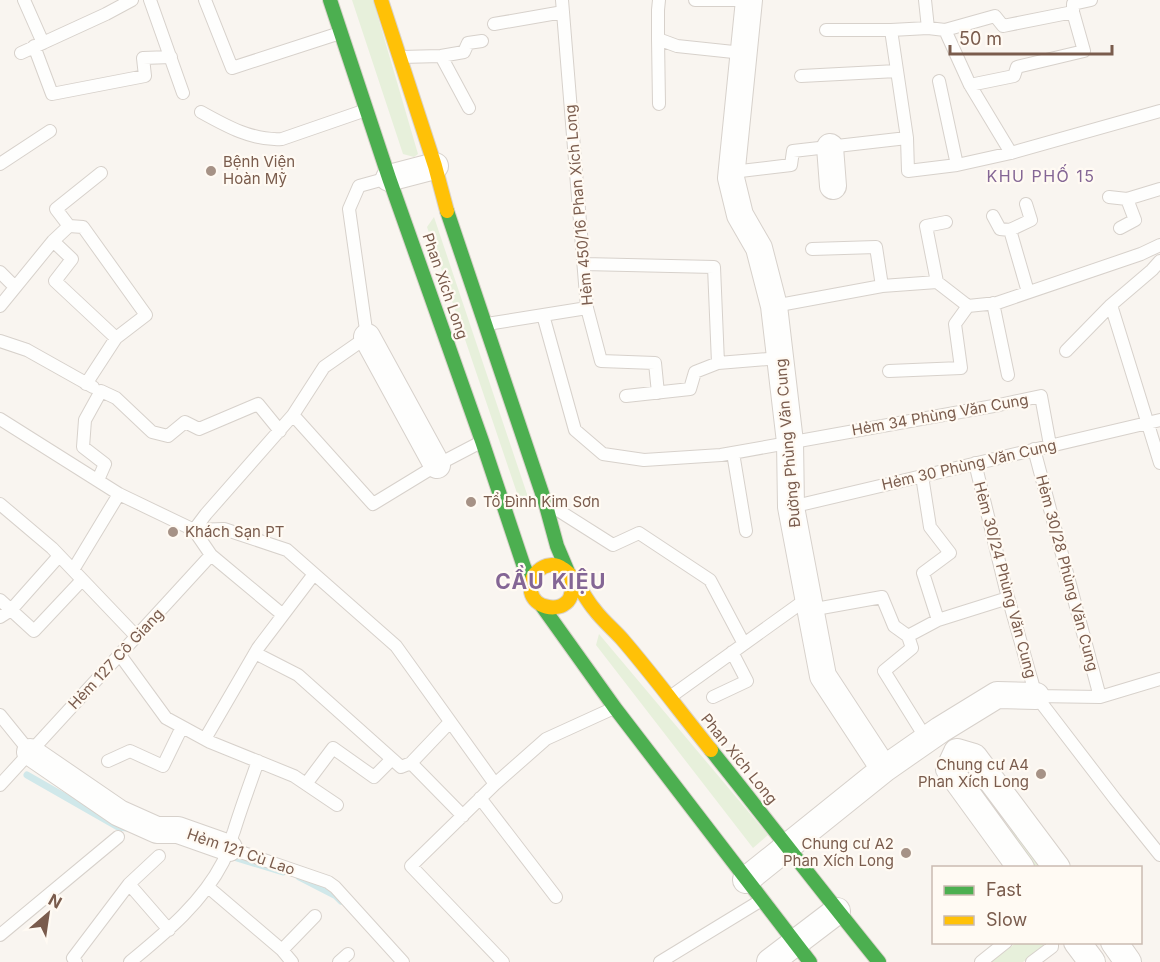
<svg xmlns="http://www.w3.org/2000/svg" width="1160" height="962" font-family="Inter,sans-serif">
	<rect width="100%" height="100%" fill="#f9f5f0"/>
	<path fill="#e7f0db" d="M352,0H373L418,154L414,157L403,154Z
		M434,217L530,503L519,499L427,227Z
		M599,634L768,835L753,848L596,645Z
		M1012,828L1042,867H1034L1007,832Z
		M1016,943H1042L1044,946L1023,962H990Z"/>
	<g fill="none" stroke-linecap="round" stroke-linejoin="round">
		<path stroke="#d0e8ea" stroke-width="7" d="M27,775L118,827L127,828
			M227,855L283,872
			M299,877L336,896L341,901"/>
		<g stroke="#d7d1cb" stroke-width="14">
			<path id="lane" d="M24,0L43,43
				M150,0L183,93
				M205,0L232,68L340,33
				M562,0L587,308L601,361L655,363L658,393
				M659,0L658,10V39L677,46L743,53
				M695,0H749
				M925,0L928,28
				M494,24L563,12
				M826,30H891
				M945,30L995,16L1003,26L1073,12V4L1091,0
				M658,39L659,104
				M34,46L52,94L145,76L143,58L171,57
				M21,53L106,14L132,0
				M441,56L469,108
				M401,57L441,56L464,52L468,43L482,41
				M801,76L897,71
				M939,81L957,165
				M970,85L1014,76L1017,67L1084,51L1073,12
				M201,112C226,126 253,141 282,139L366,110
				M907,138L908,171L957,165L1011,153L1160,111
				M0,164L50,131
				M732,172L791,165L793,151L907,138L891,30L928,28L945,30L970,85L1011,153
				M1109,197L1127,199L1160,189
				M1026,204L1031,220L1010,230L1028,292
				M993,216L1000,229L1010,230
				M69,226L83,227L146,315L116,338L86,384
				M1120,228L1135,220L1127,199
				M53,241L72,259L55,281L116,338
				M812,249L876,247L882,286
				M1160,261L1152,270L1111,305L1160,463
				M584,264L714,267L718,363
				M0,272L15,287
				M937,282L926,226L946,222
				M993,303L1008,375
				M0,306L53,241L69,226L56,209L101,173
				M774,306L882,286L937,282L968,306L997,303L1141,254L1160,245
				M543,315L575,430L603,454L644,460L721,455L999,405L1041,396L1050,445
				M487,324L587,308
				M0,341L27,350L93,387
				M1066,351L1111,305
				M889,371L961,368L955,324L968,306
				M626,396L690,389L695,372L718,363L781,358
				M293,415L373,504L437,465L481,442
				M0,419L119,494L194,530L224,529L287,550L396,646L495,784
				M1034,449L1100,697
				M733,453L746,531
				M975,463L1006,590L1036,696L1115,799L1160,855
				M922,476L930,527L950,553L923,573L938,620
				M98,480L105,464L83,447L85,420L101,391L116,398L152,432L168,436L185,422L199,429L258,404L280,431
				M0,504L52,548L136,636
				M553,507L613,545L639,533L710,580L744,644
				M791,507L1160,420
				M194,530L206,514L293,415L324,367L367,337L349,209L359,186L388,178
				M211,555L283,615
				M73,570L119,494
				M0,600L34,631L82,580
				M810,610L882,597L894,626L908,636L938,620L1008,598
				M0,617L11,610L59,556
				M908,636L912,648L884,671L927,740
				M255,653L298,675L401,767L411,763L463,816
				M120,655L166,718L210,742L294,776L337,805
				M1036,696L1100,697L1160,679
				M670,697L808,598
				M713,697L747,681L732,652
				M0,715L30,752
				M205,739L258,648L314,574
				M108,761L130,751L163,766L182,727
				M411,763L450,722
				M306,784L333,748L374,777L392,759
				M0,785L211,555L194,530
				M480,798L556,897
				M229,848L328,882L335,887L403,962
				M159,856L129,884L169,930
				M208,887L282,950
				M0,935L118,837
				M76,962L73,958L129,884
				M130,962C165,933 202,903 223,862C228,852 230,841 234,831C241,808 250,784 258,761
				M292,962L282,950L315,916
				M339,962L348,954
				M503,962L411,866L495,784L546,739L614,708
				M660,962L760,901
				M981,962L1006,942
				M1032,962L1052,947V942"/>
		</g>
		<g stroke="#d7d1cb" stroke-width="28">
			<path id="street" d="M830,147L833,186
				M389,178L435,166
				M367,337L437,465
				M30,752L119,813L157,830H178L229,848
				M957,752L974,757L1057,868
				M957,752L949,769L1021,868
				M884,769L940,730L997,695L1036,696
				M746,880L884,769L823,676L791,507L790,442L774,306L759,248L740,215L731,178L749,0
				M1077,942L1092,962
				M1114,942L1128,962
				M770,962L837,911"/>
		</g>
		<g stroke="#d9d2cb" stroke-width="16">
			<path id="fast" d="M330,0L389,178L482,441L524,567L531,582
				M447,211L545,502L557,546L568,572
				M542,606L615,708L810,962
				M711,750C767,820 822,892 879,962"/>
		</g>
		<g stroke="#d9d2cb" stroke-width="16">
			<path id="slow" d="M381,0L435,166L447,211
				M572,579C572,586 573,595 568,601C557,613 534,607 531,592C530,584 532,576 538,571C545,564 555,563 563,569C577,578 583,596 594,609C602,620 613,629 622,639C653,675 681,713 711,750"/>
		</g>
		<use href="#lane" stroke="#fefefd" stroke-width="12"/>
		<use href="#street" stroke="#fefefd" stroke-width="26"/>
		<use href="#fast" stroke="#4caf50" stroke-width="14"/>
		<use href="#slow" stroke="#ffc107" stroke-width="14"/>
	</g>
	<g fill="#a69286" stroke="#fffaf3" stroke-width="2">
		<circle cx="211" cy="171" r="6"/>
		<circle cx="471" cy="502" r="6"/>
		<circle cx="173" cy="532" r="6"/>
		<circle cx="1041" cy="774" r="6"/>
		<circle cx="906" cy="853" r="6"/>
	</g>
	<g text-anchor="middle" stroke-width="4.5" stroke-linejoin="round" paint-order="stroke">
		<g font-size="15" fill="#7a5c4d" stroke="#fffaf3" text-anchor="start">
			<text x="223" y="167">Bệnh Viện<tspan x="223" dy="17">Hoàn Mỹ</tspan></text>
			<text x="483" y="507">Tổ Đình Kim Sơn</text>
			<text x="185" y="537">Khách Sạn PT</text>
			<text x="1029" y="770" text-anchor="end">Chung cư A4<tspan x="1029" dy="17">Phan Xích Long</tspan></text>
			<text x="894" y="849" text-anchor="end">Chung cư A2<tspan x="894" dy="17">Phan Xích Long</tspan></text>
		</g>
		<g font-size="15" fill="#7a5c4d" stroke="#fffaf3">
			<text transform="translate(579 205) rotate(-95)" y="5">Hẻm 450/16 Phan Xích Long</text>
			<text transform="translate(445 286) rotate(71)" y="5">Phan Xích Long</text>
			<text transform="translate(940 415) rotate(-10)" y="5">Hẻm 34 Phùng Văn Cung</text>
			<text transform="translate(788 443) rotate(-95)" y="5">Đường Phùng Văn Cung</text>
			<text transform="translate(969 465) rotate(-13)" y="5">Hẻm 30 Phùng Văn Cung</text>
			<text transform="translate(1067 573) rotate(75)" y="5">Hẻm 30/28 Phùng Văn Cung</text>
			<text transform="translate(1005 580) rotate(75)" y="5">Hẻm 30/24 Phùng Văn Cung</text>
			<text transform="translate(116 659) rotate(-47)" y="5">Hẻm 127 Cô Giang</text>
			<text transform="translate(739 759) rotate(51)" y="5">Phan Xích Long</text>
			<text transform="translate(241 852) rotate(19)" y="5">Hẻm 121 Cù Lao</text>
		</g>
		<g font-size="16" letter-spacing="1.5" fill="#846695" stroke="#fffaf3">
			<text x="1041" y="182">KHU PHỐ 15</text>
		</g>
		<g font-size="21" font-weight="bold" letter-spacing="1.5" fill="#846695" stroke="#fffaf3">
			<text x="551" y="589">CẦU KIỆU</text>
		</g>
	</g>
	<rect x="932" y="866" width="210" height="78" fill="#fffaf3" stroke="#cabbb1" stroke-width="1.5"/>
	<rect x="944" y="886" width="30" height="9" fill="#4caf50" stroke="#cabbb1" stroke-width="1.5"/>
	<text x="986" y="896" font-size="18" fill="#7a5c4d">Fast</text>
	<rect x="944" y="916" width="30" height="9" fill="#ffc107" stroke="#cabbb1" stroke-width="1.5"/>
	<text x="986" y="926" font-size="18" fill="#7a5c4d">Slow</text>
	<g transform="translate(48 914) rotate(29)" stroke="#fffaf3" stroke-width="4.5" paint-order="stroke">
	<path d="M0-4.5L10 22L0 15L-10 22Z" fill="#7a5c4d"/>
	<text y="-9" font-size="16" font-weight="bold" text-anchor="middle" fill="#7a5c4d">N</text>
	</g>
	<path d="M950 45v9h162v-9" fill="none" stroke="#7a5c4d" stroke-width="3"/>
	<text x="959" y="45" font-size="18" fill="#7a5c4d" stroke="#fffaf3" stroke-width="4.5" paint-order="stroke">50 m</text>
</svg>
